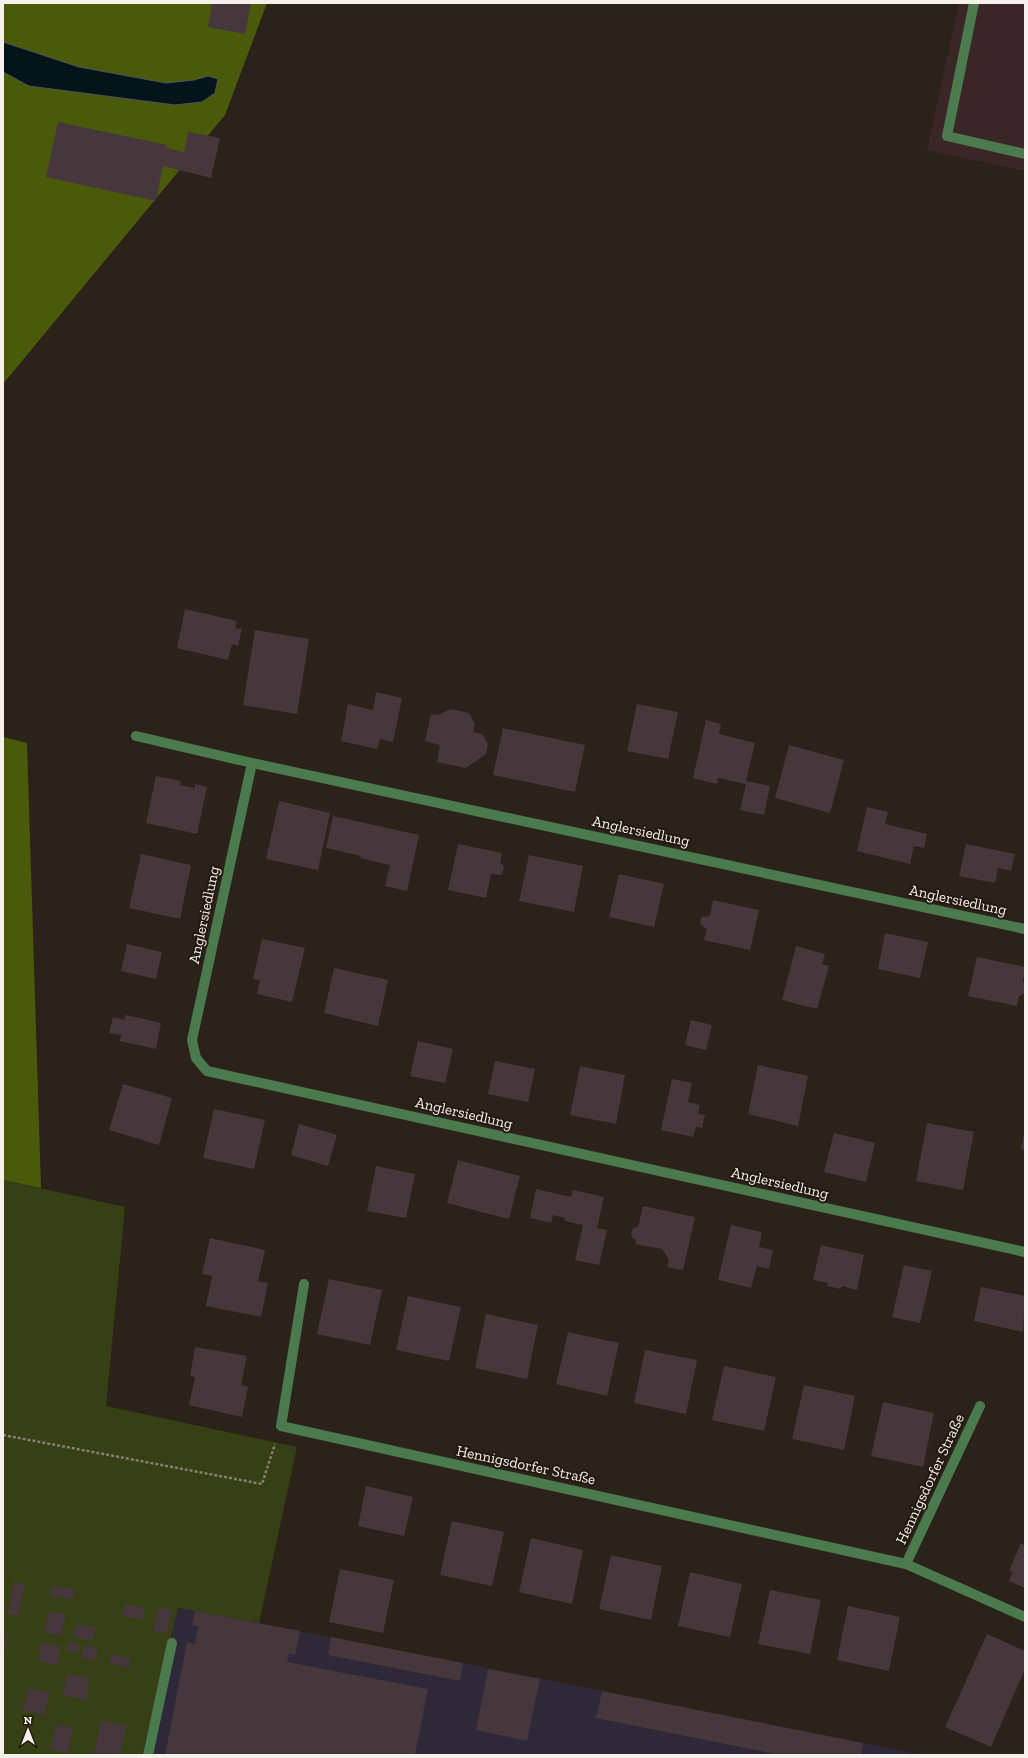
<svg xmlns="http://www.w3.org/2000/svg" width="1028" height="1758" font-family="'Zilla Slab',serif">
	<rect width="100%" height="100%" fill="#2b2319"/>
	<path fill="#3a2625" d="M959,3H1025V171L927,150Z"/>
	<path fill="#2d2939" d="M178,1608L463,1663L923,1755H142Z"/>
	<path fill="#374015" d="M3,1180L125,1207L106,1406L297,1447L259,1623L178,1608L142,1755H3Z"/>
	<path fill="#4b5a0a" d="M3,3H267L225,115L3,384V72L175,105L208,76L194,80L166,83L79,67L3,42Z
		M3,737L27,743L41,1188L3,1180Z"/>
	<path fill="#05141a" stroke="#4d5658" d="M3,42L79,67L166,83L194,80L208,76L218,79L215,93L202,102L175,105L29,86L3,72Z"/>
	<path fill="#45373b" d="M212,3H251L245,34L208,27Z
		M58,122L167,145V148L184,152L188,132L220,138L211,178L163,166L156,201L46,177Z
		M185,609L237,621L235,628L242,629L238,646L232,644L228,660L177,648Z
		M255,630L309,639L297,714L243,705Z
		M376,692L402,698L393,742L380,739L377,749L341,741L348,704L373,710Z
		M637,704L678,712L668,759L627,751Z
		M450,709L469,713L475,724L473,732L482,734L488,744L486,754L466,768L437,762L440,745L425,741L431,714L439,715Z
		M706,720L721,724L719,734L755,743L746,781L770,786L764,815L740,810L746,784L718,778L717,784L693,778Z
		M503,728L585,745L575,792L493,775Z
		M789,745L844,760L830,813L775,798Z
		M156,776L181,781L180,785L195,788V784L207,787L197,834L146,823Z
		M279,801L330,813L318,870L266,859Z
		M867,807L888,812L885,824L927,834L924,848L914,846L910,864L857,851Z
		M333,816L419,835L407,891L385,886L390,865L360,858L361,856L326,848Z
		M458,844L502,853L500,863L503,865L504,869L501,875L491,874L486,898L448,890Z
		M966,844L1015,854L1011,871L998,868L995,883L959,876Z
		M141,854L191,865L180,919L129,908Z
		M529,855L583,866L574,912L519,901Z
		M619,874L664,884L654,927L609,917Z
		M713,900L759,910L750,950L704,940L707,929L700,924L701,917L710,916Z
		M885,933L928,942L920,978L878,969Z
		M262,939L305,948L292,1002L257,994L260,980L253,979Z
		M127,944L162,952L156,979L121,971Z
		M796,946L825,954L822,964L829,966L817,1009L782,1000Z
		M977,957L1025,967L1023,981L1025,984V993L1019,996L1017,1006L968,996Z
		M334,968L388,980L378,1026L324,1013Z
		M126,1015L161,1023L156,1049L120,1041L121,1035L109,1033L113,1017L124,1020Z
		M691,1020L712,1025L706,1050L685,1045Z
		M418,1041L453,1049L445,1083L410,1076Z
		M495,1061L535,1069L528,1102L488,1094Z
		M758,1065L808,1076L798,1126L748,1114Z
		M580,1066L625,1075L616,1124L570,1115Z
		M672,1079L692,1083L688,1102L700,1105L698,1114L705,1115L702,1128L696,1127L693,1137L661,1130Z
		M123,1084L172,1098L159,1145L109,1130Z
		M214,1109L265,1120L254,1169L203,1158Z
		M927,1123L974,1132L963,1190L916,1181Z
		M299,1124L337,1135L328,1166L291,1155Z
		M834,1133L875,1143L866,1182L824,1172Z
		M1024,1133H1025V1150L1021,1149Z
		M458,1160L520,1176L509,1219L447,1203Z
		M376,1166L415,1174L406,1218L367,1211Z
		M536,1189L571,1197L573,1190L604,1197L597,1228L607,1230L599,1265L575,1260L583,1225L565,1221V1218L553,1215L551,1223L530,1218Z
		M643,1206L695,1217L683,1270L667,1267L669,1260L662,1249L635,1244L636,1240L632,1238L631,1233L633,1228L638,1227Z
		M731,1225L762,1232L759,1247L773,1250L769,1269L757,1266L751,1288L718,1280Z
		M210,1238L265,1250L258,1281L268,1283L261,1317L206,1306L212,1276L202,1274Z
		M821,1245L864,1255L857,1290L842,1286L841,1289L827,1286L828,1283L813,1280Z
		M904,1265L932,1271L920,1323L892,1317Z
		M329,1279L382,1290L370,1345L317,1334Z
		M981,1287L1025,1296L1023,1332L974,1321Z
		M408,1296L461,1307L449,1361L396,1350Z
		M486,1314L538,1325L527,1379L475,1368Z
		M568,1332L619,1343L607,1396L556,1384Z
		M195,1347L247,1356L241,1385L248,1387L242,1417L189,1405L195,1377L190,1376Z
		M645,1350L697,1360L686,1414L634,1403Z
		M724,1366L776,1377L764,1431L712,1420Z
		M804,1385L855,1396L844,1450L792,1439Z
		M883,1402L934,1413L923,1467L871,1456Z
		M366,1486L413,1497L404,1536L358,1526Z
		M452,1521L504,1532L492,1586L440,1575Z
		M531,1538L583,1550L572,1604L519,1592Z
		M1021,1543L1025,1545V1588L1009,1581L1013,1572L1009,1571Z
		M611,1555L662,1566L651,1620L599,1609Z
		M340,1569L394,1580L383,1633L329,1622Z
		M690,1572L742,1584L730,1637L678,1626Z
		M14,1582L25,1584L18,1616L8,1614Z
		M51,1586L75,1589L74,1599L50,1596Z
		M770,1590L821,1600L810,1654L758,1644Z
		M125,1604L145,1608L142,1620L122,1616Z
		M848,1606L900,1617L889,1671L837,1660Z
		M158,1607L172,1610L167,1633L153,1631Z
		M49,1611L66,1615L61,1636L44,1632Z
		M195,1611L300,1631L295,1655L289,1654L287,1662L428,1689L415,1755H165L187,1642L195,1644L198,1626L192,1625Z
		M76,1624L96,1627L93,1641L73,1637Z
		M3,1634L8,1635L4,1657H3Z
		M987,1634L1025,1651V1669L991,1747L945,1727Z
		M331,1637L463,1663L460,1681L328,1655Z
		M68,1642L80,1644L78,1653L66,1651Z
		M41,1643L61,1646L58,1665L38,1661Z
		M84,1645L98,1648L95,1661L81,1658Z
		M111,1654L131,1659L129,1668L109,1663Z
		M488,1669L540,1679L527,1741L476,1730Z
		M67,1674L90,1678L86,1700L63,1695Z
		M29,1688L50,1693L44,1715L23,1710Z
		M602,1691L863,1743L861,1755H780L596,1718Z
		M101,1720L127,1726L120,1755L94,1754Z
		M56,1724L73,1728L67,1753L50,1749Z"/>
	<g fill="none" stroke-linecap="round" stroke-linejoin="round">
		<path stroke="#857e76" stroke-width="2.5" stroke-dasharray="3 2" stroke-linecap="butt" d="M3,1435L262,1484L275,1444"/>
		<path stroke="#4c7a4f" stroke-width="10" d="M974,3L947,136L1025,154
			M148,1755L172,1643"/>
		<path stroke="#4c7a4f" stroke-width="10" d="M136,736L252,763L1025,929
			M252,763L192,1040L196,1058L207,1071L1025,1252
			M304,1284L281,1426L906,1564L1025,1617
			M906,1564L980,1406"/>
	</g>
	<g text-anchor="middle" stroke-width="4" stroke-linejoin="round" paint-order="stroke">
		<g font-size="15" fill="#f6f0ea" stroke="#221910">
			<text transform="translate(641 831) rotate(12)" y="5">Anglersiedlung</text>
			<text transform="translate(958 900) rotate(12)" y="5">Anglersiedlung</text>
			<text transform="translate(204 915) rotate(-78)" y="5">Anglersiedlung</text>
			<text transform="translate(464 1113) rotate(13)" y="5">Anglersiedlung</text>
			<text transform="translate(780 1183) rotate(13)" y="5">Anglersiedlung</text>
			<text transform="translate(526 1465) rotate(12)" y="5">Hennigsdorfer Straße</text>
			<text transform="translate(930 1479) rotate(-65)" y="5">Hennigsdorfer Straße</text>
		</g>
	</g>
	<rect width="1028" height="1758" fill="none" stroke="#f6f0ea" stroke-width="8"/>
	<g transform="translate(28 1730)" stroke="#221910" stroke-width="3" paint-order="stroke">
	<path d="M0-3L7 15L0 10L-7 15Z" fill="#f6f0ea"/>
	<text y="-6" font-size="11" font-weight="bold" text-anchor="middle" fill="#f6f0ea">N</text>
	</g>
</svg>
